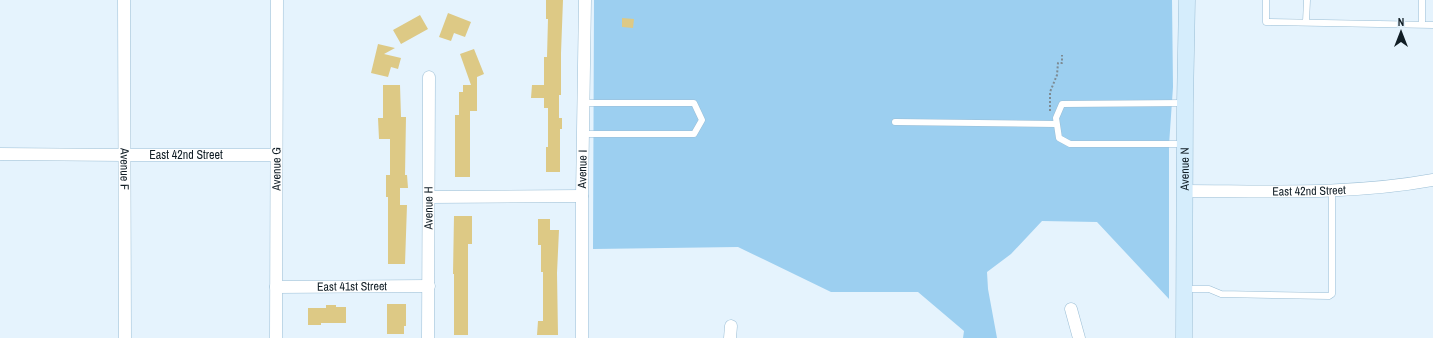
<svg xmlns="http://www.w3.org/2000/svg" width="1433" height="338" font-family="'Archivo Narrow',sans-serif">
	<rect width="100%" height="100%" fill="#e5f3fd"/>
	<path fill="#9ccff0" d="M594,0H1172L1173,87L1169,145V299L1097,222L1042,221L1011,254L987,272L988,289L997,338H963L964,331L918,292H831L738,247L593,249Z"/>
	<path fill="#ddc985" d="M546,0H563L561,53V95H559V118H562V129H560V172H546V147H548V108H544V98H531L532,85H544V57H547L548,19H546Z
		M448,13L471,22L465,37L454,33L451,41L439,37Z
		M420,15L428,29L401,44L393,30Z
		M622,18L634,19L633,28L622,27Z
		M378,44L395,48L384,54L401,58L398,69L391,67L388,77L371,73Z
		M474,49L484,74L477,77V111H470V177H455V115H459V92H463V85H471L460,54Z
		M383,85H400L401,117H406L405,175H407L408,188H400V205H407L405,264H388V197H386V175H390V139H379L378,118H383Z
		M454,216H472V244H468V335H454V274H453Z
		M538,219H550V230H559L557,273L558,335H537L538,321H543V272H541V245H538Z
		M387,304H406V326H404V334H387Z
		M326,305H336V307H346V323H321V325H308V308H326Z"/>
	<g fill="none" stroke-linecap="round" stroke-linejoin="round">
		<g stroke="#9bbed5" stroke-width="7">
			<path id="lane" d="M1266,0V22L1433,25
				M1422,0V25
				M1306,22L1307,0
				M895,122L1056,124
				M583,134H694L702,120L694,103H583
				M1183,144H1070L1059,138L1056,118L1062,104L1184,103
				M1185,289H1209L1221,294L1329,296L1332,294V191"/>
		</g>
		<g stroke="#9bbed5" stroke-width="13">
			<g id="street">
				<path id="s1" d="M124,0L125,338"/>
				<path id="s2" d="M0,154L124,155H276"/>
				<path id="s3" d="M1185,191C1268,191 1352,195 1433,180"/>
				<path d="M430,197L582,196"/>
				<path id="s4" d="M276,287L429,286"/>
				<path d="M1071,309L1079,338"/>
				<path id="s5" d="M276,338L277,0"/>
				<path id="s6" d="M428,338L429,77"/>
				<path id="s7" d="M582,338V196L585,0"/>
				<path d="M730,338L731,326"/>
			</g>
		</g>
		<g stroke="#9bbed5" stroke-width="17">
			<g id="secondary">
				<path id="s8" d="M1184,338L1185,103L1187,0"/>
			</g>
		</g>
		<path stroke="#7d8b94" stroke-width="2" stroke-dasharray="2 2" stroke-linecap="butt" d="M1050,111V92L1057,75L1058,63H1062V55"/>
		<use href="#lane" stroke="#fff" stroke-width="6"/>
		<use href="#street" stroke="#fff" stroke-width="12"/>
		<use href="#secondary" stroke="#d5edfc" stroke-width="16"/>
	</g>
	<g text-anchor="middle" stroke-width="3.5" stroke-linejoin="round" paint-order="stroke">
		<g font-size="12" fill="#101d25" stroke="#e5f3fd">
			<text dy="4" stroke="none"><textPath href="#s2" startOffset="186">East 42nd Street</textPath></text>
			<text dy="4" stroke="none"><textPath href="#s1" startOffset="169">Avenue F</textPath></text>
			<text dy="4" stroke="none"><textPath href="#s5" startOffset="169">Avenue G</textPath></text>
			<text dy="4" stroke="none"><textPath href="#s7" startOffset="169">Avenue I</textPath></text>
			<text dy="4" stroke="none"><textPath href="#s8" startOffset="169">Avenue N</textPath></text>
			<text dy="4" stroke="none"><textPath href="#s3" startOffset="124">East 42nd Street</textPath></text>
			<text dy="4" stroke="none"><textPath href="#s6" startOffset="130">Avenue H</textPath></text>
			<text dy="4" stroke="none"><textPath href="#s4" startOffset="76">East 41st Street</textPath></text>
		</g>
	</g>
	<g transform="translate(1401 32)" stroke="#e5f3fd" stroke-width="3" paint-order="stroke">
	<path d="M0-3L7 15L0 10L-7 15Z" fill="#101d25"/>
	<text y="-6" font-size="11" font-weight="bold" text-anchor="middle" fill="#101d25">N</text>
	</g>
</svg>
